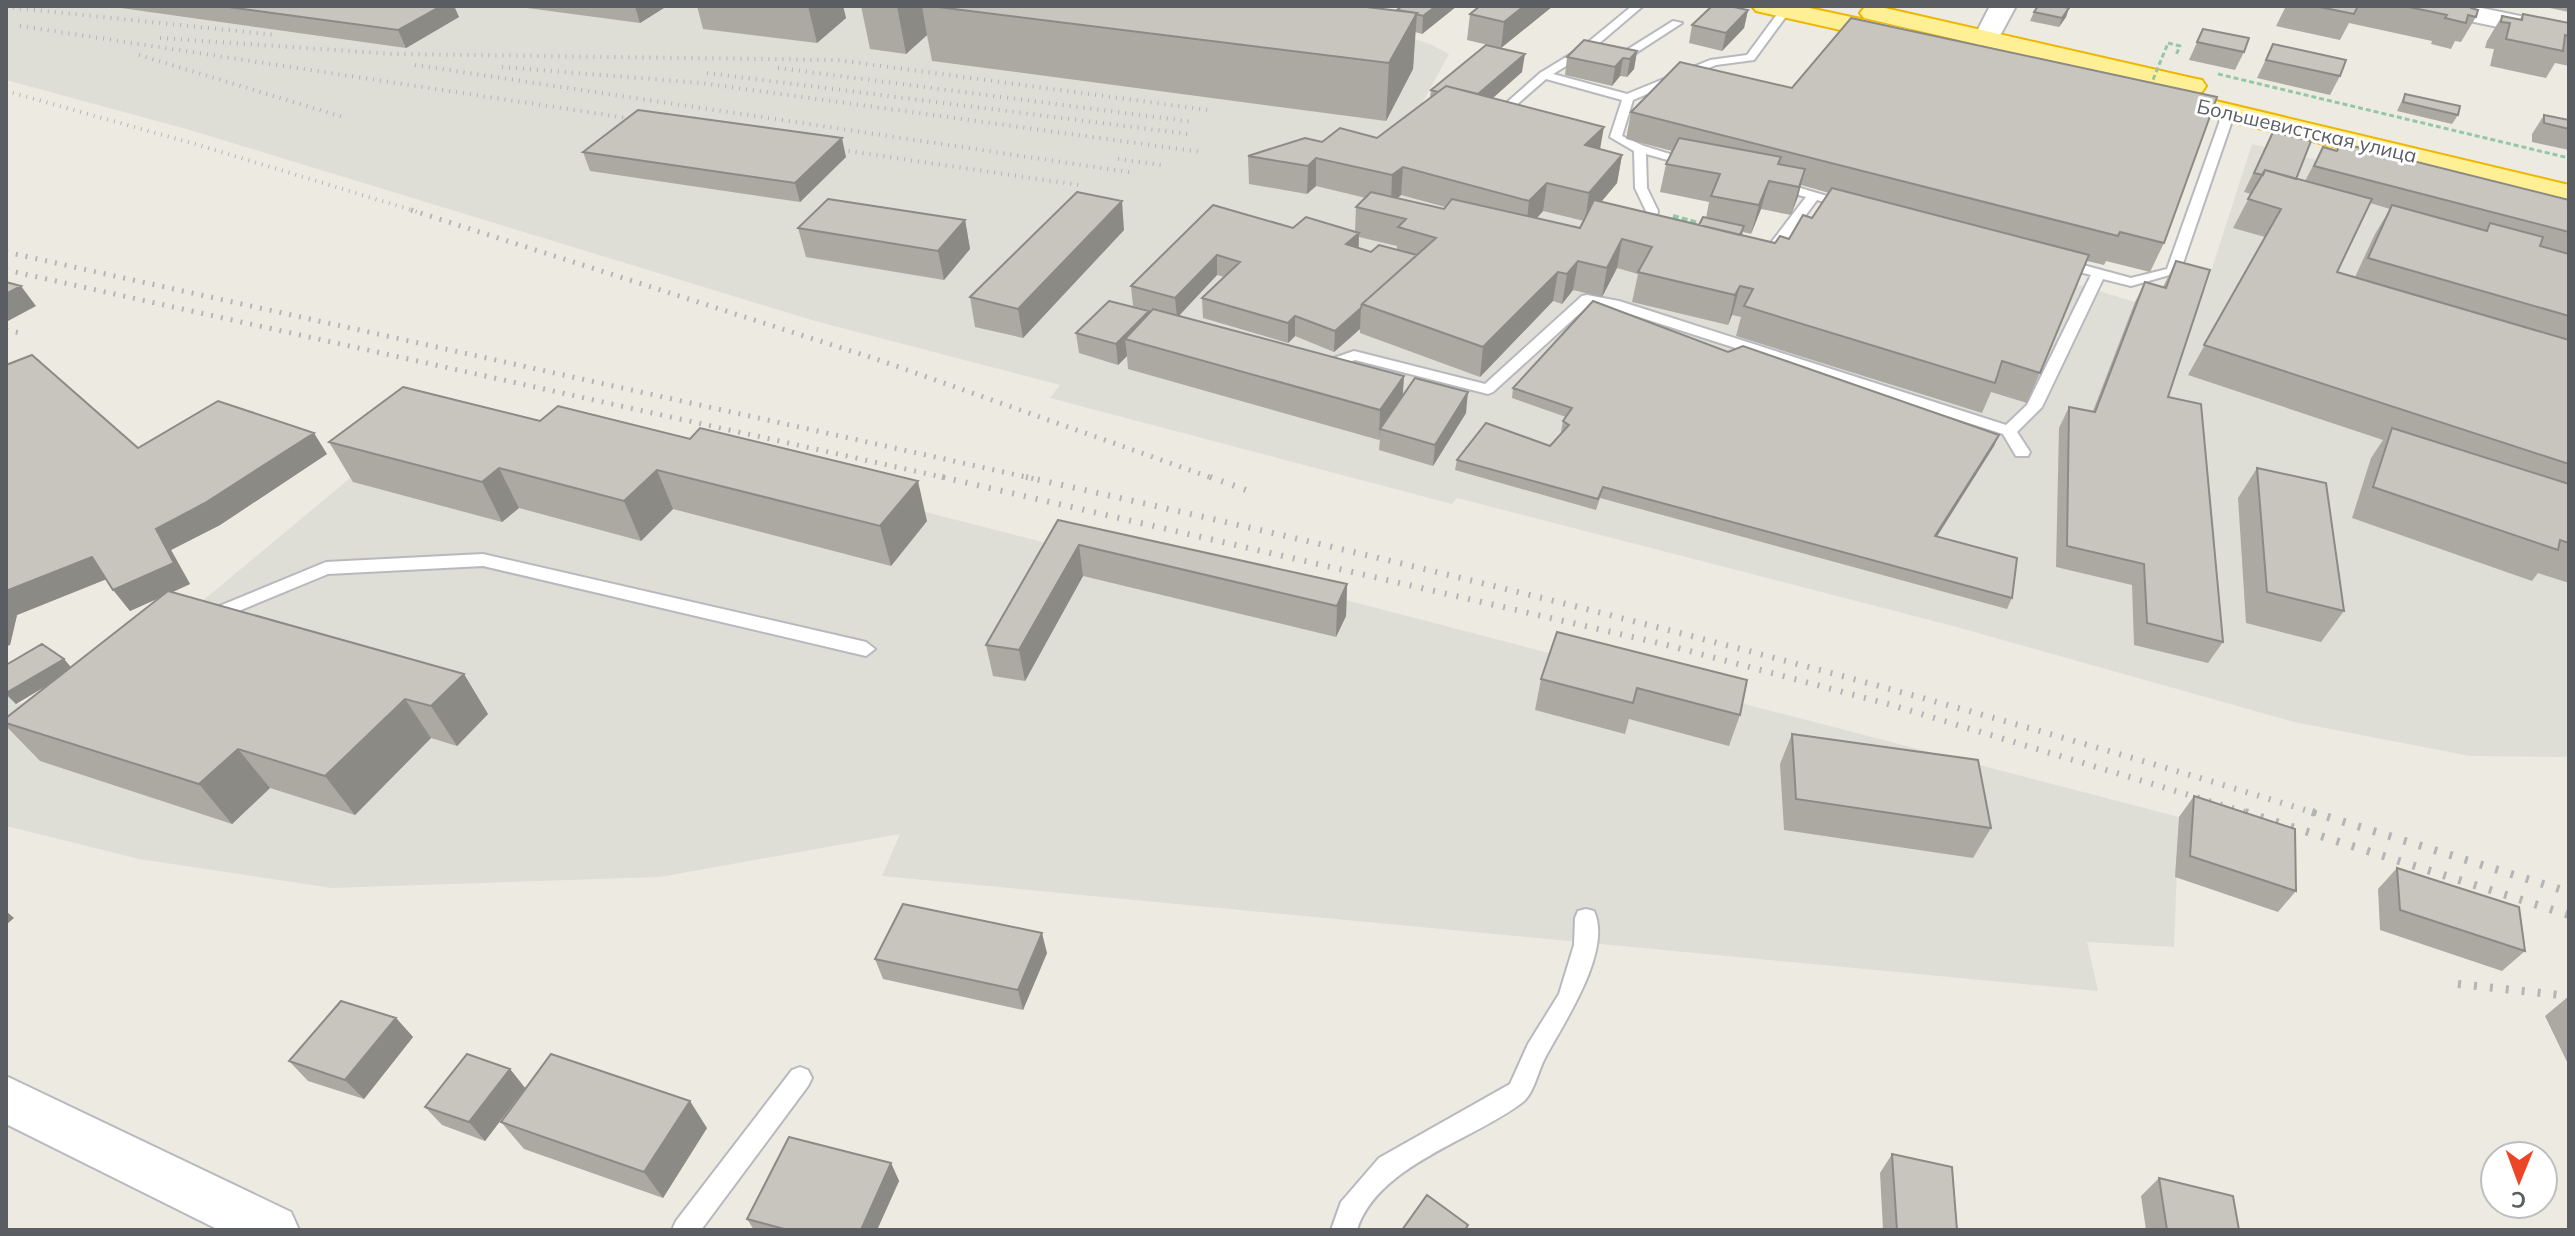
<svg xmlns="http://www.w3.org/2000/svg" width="2575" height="1236" font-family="Mulish,sans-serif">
	<rect width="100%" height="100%" fill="#edebe1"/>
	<path fill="#deddd6" d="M6,6H1317L1430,44L1449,54L1420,107L1582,172L1617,183L1597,207L1740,240L2076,284L2155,308L2166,281L2205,290L2252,144L2569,223V757L2470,756L2294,722L1953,626L1457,498L1452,504L1050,398L1060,385L815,321L190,130L6,80Z
		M415,424L879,500L1050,544L1065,527L2179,817L2174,947L2087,942L2098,991L882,876L900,834L660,877L332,888L139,859L6,826V695L16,704L38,701L177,622Z"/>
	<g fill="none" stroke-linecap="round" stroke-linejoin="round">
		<g stroke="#b7b9be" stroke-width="4">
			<path id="service" d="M1632,6H1643L1589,52L1553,74L1627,94L1710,60L1747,55L1781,9L1790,11L1754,60L1716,65L1633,100L1622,136L1644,146L1699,163L1693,167L1646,154L1647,188L1658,211L1653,236L1646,240L1639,236L1646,211L1635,188L1634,151L1610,137L1622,100L1546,79L1506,114L1496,112L1540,73L1581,48Z
				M1673,21L1682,23L1622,62L1606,58L1611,55L1617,56Z
				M2229,109L2235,112L2180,272L2131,286L2103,279L2042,407L2017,432L2030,452L2028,456H2016L2003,434L1611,308L1590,304L1493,392L1488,394L1355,360L1328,369L1312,362L1314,359L1328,360L1354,351L1485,384L1582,296L1587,295L1619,301L2006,425L2027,405L2091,275L2056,266V260L2061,259L2131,278L2167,269L2223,112Z
				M1772,182H1780L1854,204L1848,208L1817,200L1782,247H1772L1770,244L1806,197L1772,188Z
				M483,554L866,642L875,649L866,656L483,566L328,574L212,622L206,624L197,618L200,614L326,562Z
				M1586,909L1594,911C1613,951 1563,1024 1545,1058C1538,1071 1534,1093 1523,1102C1474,1140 1377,1165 1357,1230H1331L1341,1202L1379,1158L1510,1084L1528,1044L1559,994L1574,945L1575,918L1578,911Z
				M800,1067L808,1070L812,1078L808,1086L701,1230H672L676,1221L792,1070Z"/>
		</g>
		<g stroke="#b7b9be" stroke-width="4">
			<path id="minor" d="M6,1076L291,1212L299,1230H219L6,1124Z"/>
		</g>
		<g stroke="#b7b9be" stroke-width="4">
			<path id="tertiary" d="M1990,6H2016L1995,45H1977L1973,39Z
				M2423,6H2472L2569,26V42L2436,14L2427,11Z"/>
		</g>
		<g stroke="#eeb600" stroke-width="4">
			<path id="trunk" d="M1752,6H1800L1912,30L1916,36L1912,42L1903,44L1756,11Z
				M1876,6L2192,78L2202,80L2206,86L2202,92L2192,94L1864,18L1860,13L1864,8Z
				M2157,87L2569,185V203L2147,101L2143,95L2147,89Z"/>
		</g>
		<path stroke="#95c7a7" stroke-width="3" stroke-dasharray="5 3" stroke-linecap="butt" d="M2168,43L2180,46L2176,55
			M2218,74L2569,158"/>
		<path stroke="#95c7a7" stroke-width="4" stroke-dasharray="6 3" stroke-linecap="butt" d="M1673,216L1706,225"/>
		<use href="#service" fill="#fff" fill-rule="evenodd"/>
		<use href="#minor" fill="#fff" fill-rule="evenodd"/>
		<use href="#tertiary" fill="#fff" fill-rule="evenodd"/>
		<use href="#trunk" fill="#fff095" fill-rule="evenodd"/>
		<path stroke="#b4b5b5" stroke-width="4" stroke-dasharray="1 6" stroke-linecap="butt" d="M6,7L276,35
			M20,26L647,121
			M160,38L393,54L837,60L1208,110
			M139,55L346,118
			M415,65L1135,173
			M502,67L701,83L1201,152
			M778,68L1194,122
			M707,73L1188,134
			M6,91L195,144L418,212
			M821,147L1079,185
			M1118,159L1161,165"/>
		<path stroke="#b4b5b5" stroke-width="5" stroke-dasharray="2 8" stroke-linecap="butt" d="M411,210L879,360L1215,479
			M6,252L1035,479
			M6,270L951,479
			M6,330L20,333"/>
		<path stroke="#b4b5b5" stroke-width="6" stroke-dasharray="2 10" stroke-linecap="butt" d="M942,477L1663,644L1888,704L2252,814
			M1026,477C1461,573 1893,682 2318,814
			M1210,477L1246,490"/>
		<path stroke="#b4b5b5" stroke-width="8" stroke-dasharray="3 13" stroke-linecap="butt" d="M2245,812L2569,915
			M2312,812L2569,892
			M2458,984L2569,996"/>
		<path stroke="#95c7a7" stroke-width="3" stroke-dasharray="5 3" stroke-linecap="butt" d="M2150,87L2168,43"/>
	</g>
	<path fill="#aca9a3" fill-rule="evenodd" d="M107,6H454L459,17L406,48Z
		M512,6H667L640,23Z
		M697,6H843L846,18L817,43L703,29Z
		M861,6H1358L1397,11L1402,6H1457L1422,34L1415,32L1413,69L1386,121L932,61L927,35L906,54L870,49Z
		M1553,6L1501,48L1467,40L1470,14Z
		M2038,6H2069L2066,17L2059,27L2030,21L2034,12Z
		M2286,6H2471V8L2476,17L2461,42L2455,41L2451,49L2431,44L2432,41L2349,23L2340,40L2276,26Z
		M2540,6H2569V12Z
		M1748,10L1744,28L1722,51L1689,43L1692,25Z
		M2523,14L2569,23V66L2555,63L2546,78L2490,66L2494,49L2485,48L2487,41L2502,16L2520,19Z
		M2203,29L2244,52L2235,70L2189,60Z
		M2273,44L2340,76L2330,95L2257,78Z
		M1637,51L1634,69L1627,77L1620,76L1612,86L1565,75L1567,57Z
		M1522,72L1493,98L1600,149L1622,155L1617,183L1601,202L1699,225L1706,218L1709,202L1660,192L1666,164L1672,151L1626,139L1631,112L2164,243L2150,272L2106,261L2104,265L2087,261L2027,403L1991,392L1982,413L1736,336L1741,317L1732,315L1728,325L1632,302L1638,274L1617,268L1602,297L1573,290L1562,304L1553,301L1480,377L1360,333V329L1334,352L1295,336L1288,343L1203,318L1202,298L1224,277L1217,275L1178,316L1404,376L1402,397L1466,413L1433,466L1379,450L1380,439L1379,440L1128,369L1127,356L1118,365L1079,353L1076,333L1149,314L1152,311L1133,306L1131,286L1293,228L1355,232L1356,207L1366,198L1316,186L1307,194L1249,184L1248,156L1322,142L1377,138L1430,98L1431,90ZM1801,185L1829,193L1812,218L1789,239L1775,243L1742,235L1743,232L1751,234L1761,209L1791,215ZM1401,195L1445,207L1444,209L1397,198ZM1543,211L1584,221L1580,228L1537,218ZM1359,237L1397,246V249L1371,252L1359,248Z
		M2405,94L2458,115L2452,124L2397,111Z
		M2544,115L2569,120V150L2532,142V134Z
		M2273,132L2296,179L2305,181L2323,147L2569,200V583L2538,573L2532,581L2352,518L2371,458L2383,440L2188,375L2265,237L2233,228L2251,194L2244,192ZM2370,203L2390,209L2375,234L2355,277L2337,272Z
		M583,152L846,157L800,202L590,171Z
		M965,220L970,249L944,280L806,257L798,228Z
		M1124,230L1023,338L975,327L970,297Z
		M2176,261L2168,397L2223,642L2208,663L2134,645L2132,585L2056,567L2059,428L2069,407L2093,411L2135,302L2145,282L2163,287Z
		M1728,352L1999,435L1994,446L1937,537L2012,598L2007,609L1600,498L1596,510L1455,470L1457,460L1550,446L1562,433L1561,432L1563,421L1566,417L1512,398L1513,388Z
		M6,365L138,448L327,454L220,525L171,550L190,584L173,592L488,714L457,746L431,738L355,815L270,788L232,824L40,761L6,726V718L47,685L16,704L6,695V665L64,659L71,667L159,598L130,611L107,579L17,615L10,645L6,646Z
		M403,387L927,521L891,566L673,509L641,541L519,508L502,522L353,482L329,442Z
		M2257,468L2344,611L2321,642L2246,623L2238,498Z
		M1058,520L1347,584L1346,616L1336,637L1083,576L1025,681L993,676L986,645Z
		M1557,632L1740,715L1729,746L1629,719L1625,734L1535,710L1541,679Z
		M1792,734L1991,828L1973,858L1784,830L1780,764Z
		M2194,796L2296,891L2278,912L2175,877L2179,817Z
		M2397,868L2525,951L2502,971L2380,930L2378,889Z
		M1047,953L1023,1010L883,979L875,959Z
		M2569,996V1066L2545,1016Z
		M396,1018L413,1037L364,1099L308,1081L289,1061Z
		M510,1069L525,1088L485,1141L442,1125L425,1107Z
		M501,1122L707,1128L663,1198L524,1149Z
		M1892,1154L1957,1230H1883L1880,1173Z
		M891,1163L899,1181L877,1230H754L747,1219Z
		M2159,1178L2239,1230H2146L2141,1196Z"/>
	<path fill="#8c8a85" d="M441,6H454L459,17L406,48L398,30Z
		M635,6H667L640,23Z
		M808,6H843L846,18L817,43Z
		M897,6H922L927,35L906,54Z
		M1436,6H1457L1422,34L1423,16Z
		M1524,6H1553L1501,48L1504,22Z
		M2069,8L2066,17L2059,27L2062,18Z
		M1748,10L1744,28L1722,51L1726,33Z
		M1417,13L1413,69L1386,121L1389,63Z
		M1637,51L1634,69L1627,77L1630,59Z
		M1525,54L1522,72L1469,119L1471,100Z
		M1623,58L1620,76L1612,86L1615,67Z
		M1604,127L1599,155L1585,145Z
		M842,138L846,157L800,202L795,183Z
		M1622,155L1617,183L1585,221L1589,193Z
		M1316,158V186L1307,194L1308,166Z
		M1403,167L1401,195L1391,204L1392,175Z
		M1805,169L1798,197L1791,215L1799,187Z
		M1769,181L1761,209L1751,234L1759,205Z
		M1547,183L1543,211L1526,230L1529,201Z
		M1122,201L1124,230L1023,338L1018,309Z
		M965,220L970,249L944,280L938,251Z
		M1359,233L1358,253L1346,244Z
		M1622,239L1617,268L1602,297L1607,268Z
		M1217,255V275L1177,318L1175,298Z
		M1578,261L1573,290L1562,304L1567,274Z
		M1558,272L1553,301L1480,377L1483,347Z
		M21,286L36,306L8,321L6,318V294Z
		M1740,286L1732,315L1728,325L1735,295Z
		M1361,308L1360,329L1334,352L1335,331Z
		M1149,311L1151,332L1125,339L1127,356L1118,365L1116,344Z
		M1295,316V336L1288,343V323Z
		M1404,376L1402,407L1380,429L1379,440L1380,410Z
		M1468,392L1466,413L1433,466L1435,445Z
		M314,433L327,454L220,525L171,550L190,584L130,611L113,590L156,529Z
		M1999,435L1994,446L1930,547L1935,536Z
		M499,468L519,508L502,522L482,482Z
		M657,470L673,509L641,541L624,501Z
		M918,481L927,521L891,566L880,526Z
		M1079,545L1083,576L1025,681L1019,650Z
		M92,557L109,578L17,615L10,645L6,646V591Z
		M1347,584L1346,616L1336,637L1337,606Z
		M64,659L73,670L16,704L6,693Z
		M464,674L488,714L457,746L431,706Z
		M405,699L431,738L355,815L325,776Z
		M238,749L270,788L232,824L199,784Z
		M6,911L14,918L6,925Z
		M1042,933L1047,953L1023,1010L1018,990Z
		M396,1018L413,1037L364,1099L345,1080Z
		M510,1069L525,1088L485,1141L469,1122Z
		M690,1101L707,1128L663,1198L644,1172Z
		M891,1163L899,1181L877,1230H861Z"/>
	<path fill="#c8c5be" stroke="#8c8a85" stroke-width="2" d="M221,6H441L398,30Z
		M930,6H1358L1417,13L1389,63Z
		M1402,6H1436L1423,16L1416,14L1417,13L1397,10Z
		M1480,6H1524L1504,22L1470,14Z
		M1712,6H1729L1748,10L1726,33L1692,25Z
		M2038,6H2060L2069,8L2062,18L2034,12Z
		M2315,6H2358L2354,14Z
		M2404,6H2471V8L2478,10L2476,17L2468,15L2466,23L2445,18L2447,15Z
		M2523,14L2569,23V36L2565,35L2563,51L2506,39L2510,23L2501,22L2502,16L2522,20Z
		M1851,18L2217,97L2164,243L2120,232L2118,236L1631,112L1680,62L1792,88Z
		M2203,29L2249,38L2244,52L2197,42Z
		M1584,40L1637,51L1630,59L1623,58L1615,67L1567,57Z
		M2273,44L2346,60L2340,76L2266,60Z
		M1486,45L1525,54L1478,94L1446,86L1438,92L1431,90Z
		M1446,86L1604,127L1585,145L1622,155L1589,193L1547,183L1529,201L1403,167L1392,175L1316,158L1308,166L1248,156L1305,138L1322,142L1340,128L1377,138Z
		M2405,94L2460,106L2458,115L2403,102Z
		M638,110L842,138L795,183L583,152Z
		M2544,115L2569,120V129L2544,123Z
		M2273,132L2311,141L2296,179L2265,170L2263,175L2254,173Z
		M1679,138L1781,157L1778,164L1805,169L1799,187L1769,181L1759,205L1711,196L1720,174L1666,164Z
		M2341,143L2569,200V232L2314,166L2323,147L2337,151Z
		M2265,170L2372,199L2337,272L2569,340V464L2204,345L2281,209L2248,199Z
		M1832,188L2089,255L2040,373L2002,361L1995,383L1744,306L1753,289L1740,286L1735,295L1638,272L1652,247L1622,239L1607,268L1578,261L1567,274L1558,272L1483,347L1362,304L1436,238L1398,227L1406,219L1356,207L1371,192L1444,209L1452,199L1580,228L1594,200L1775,243L1780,236L1789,239L1803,215L1812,218Z
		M1077,192L1122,201L1018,309L970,297Z
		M828,199L965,220L938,251L798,228Z
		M1213,205L1293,228L1306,217L1359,233L1346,244L1371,252L1379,245L1417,255L1362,304L1361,308L1335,331L1295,316L1288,323L1202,298L1240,262L1217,255L1175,298L1131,286Z
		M2392,205L2487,231L2490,223L2543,237L2540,246L2569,254V316L2368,258Z
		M1703,217L1744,226L1740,235L1699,225Z
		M2176,261L2210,270L2168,397L2201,404L2223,642L2147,623L2144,564L2067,546L2069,407L2095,412L2145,282L2166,288Z
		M6,282L21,286L6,294Z
		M1109,301L1149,311L1116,344L1076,333Z
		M1593,301L1728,352L1743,346L1999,435L1935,536L2017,558L2012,598L1603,487L1598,499L1457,460L1486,423L1550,446L1569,425L1563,421L1572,408L1513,388Z
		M1153,309L1404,376L1380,410L1125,339Z
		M32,355L138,448L218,401L314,433L205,503L156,529L174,563L113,590L92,557L6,591V365Z
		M1415,378L1468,392L1435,445L1380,429Z
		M403,387L540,421L558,406L690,439L700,428L918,481L880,526L657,470L624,501L499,468L482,482L329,442Z
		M2392,428L2569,484V543L2560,540L2558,550L2373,487Z
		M2257,468L2326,483L2344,611L2267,592Z
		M1058,520L1347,584L1337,606L1079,545L1019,650L986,645Z
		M168,591L464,674L431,706L405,699L325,776L238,749L199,784L6,723V718Z
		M1557,632L1747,680L1740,715L1637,688L1633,703L1541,679Z
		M42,644L64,659L6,693V665Z
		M1792,734L1978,760L1991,828L1796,799Z
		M2194,796L2295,829L2296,891L2190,856Z
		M2397,868L2519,907L2525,951L2400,910Z
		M903,904L1042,933L1018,990L875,959Z
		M341,1001L396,1018L345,1080L289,1061Z
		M467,1054L510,1069L469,1122L425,1107Z
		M551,1054L690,1101L644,1172L501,1122Z
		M789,1137L891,1163L861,1230H788L747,1219Z
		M1892,1154L1952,1167L1957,1230H1897Z
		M2159,1178L2233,1196L2239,1230H2167Z
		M1427,1195L1468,1225L1465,1230H1402Z"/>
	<g text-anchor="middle" stroke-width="6" stroke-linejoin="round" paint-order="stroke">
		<g font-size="20" fill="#5a5d62" stroke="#fff">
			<text transform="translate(2307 131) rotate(13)" y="7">Большевистская улица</text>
		</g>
	</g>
	<rect width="2575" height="1236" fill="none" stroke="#5a5d62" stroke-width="16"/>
	<g transform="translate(2519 1180) rotate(181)"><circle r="38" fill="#ffffff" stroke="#bdbec0" stroke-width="2"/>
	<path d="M0-6L14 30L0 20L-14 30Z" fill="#ed4527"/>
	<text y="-12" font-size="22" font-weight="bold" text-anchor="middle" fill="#5a5d62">С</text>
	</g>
</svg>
